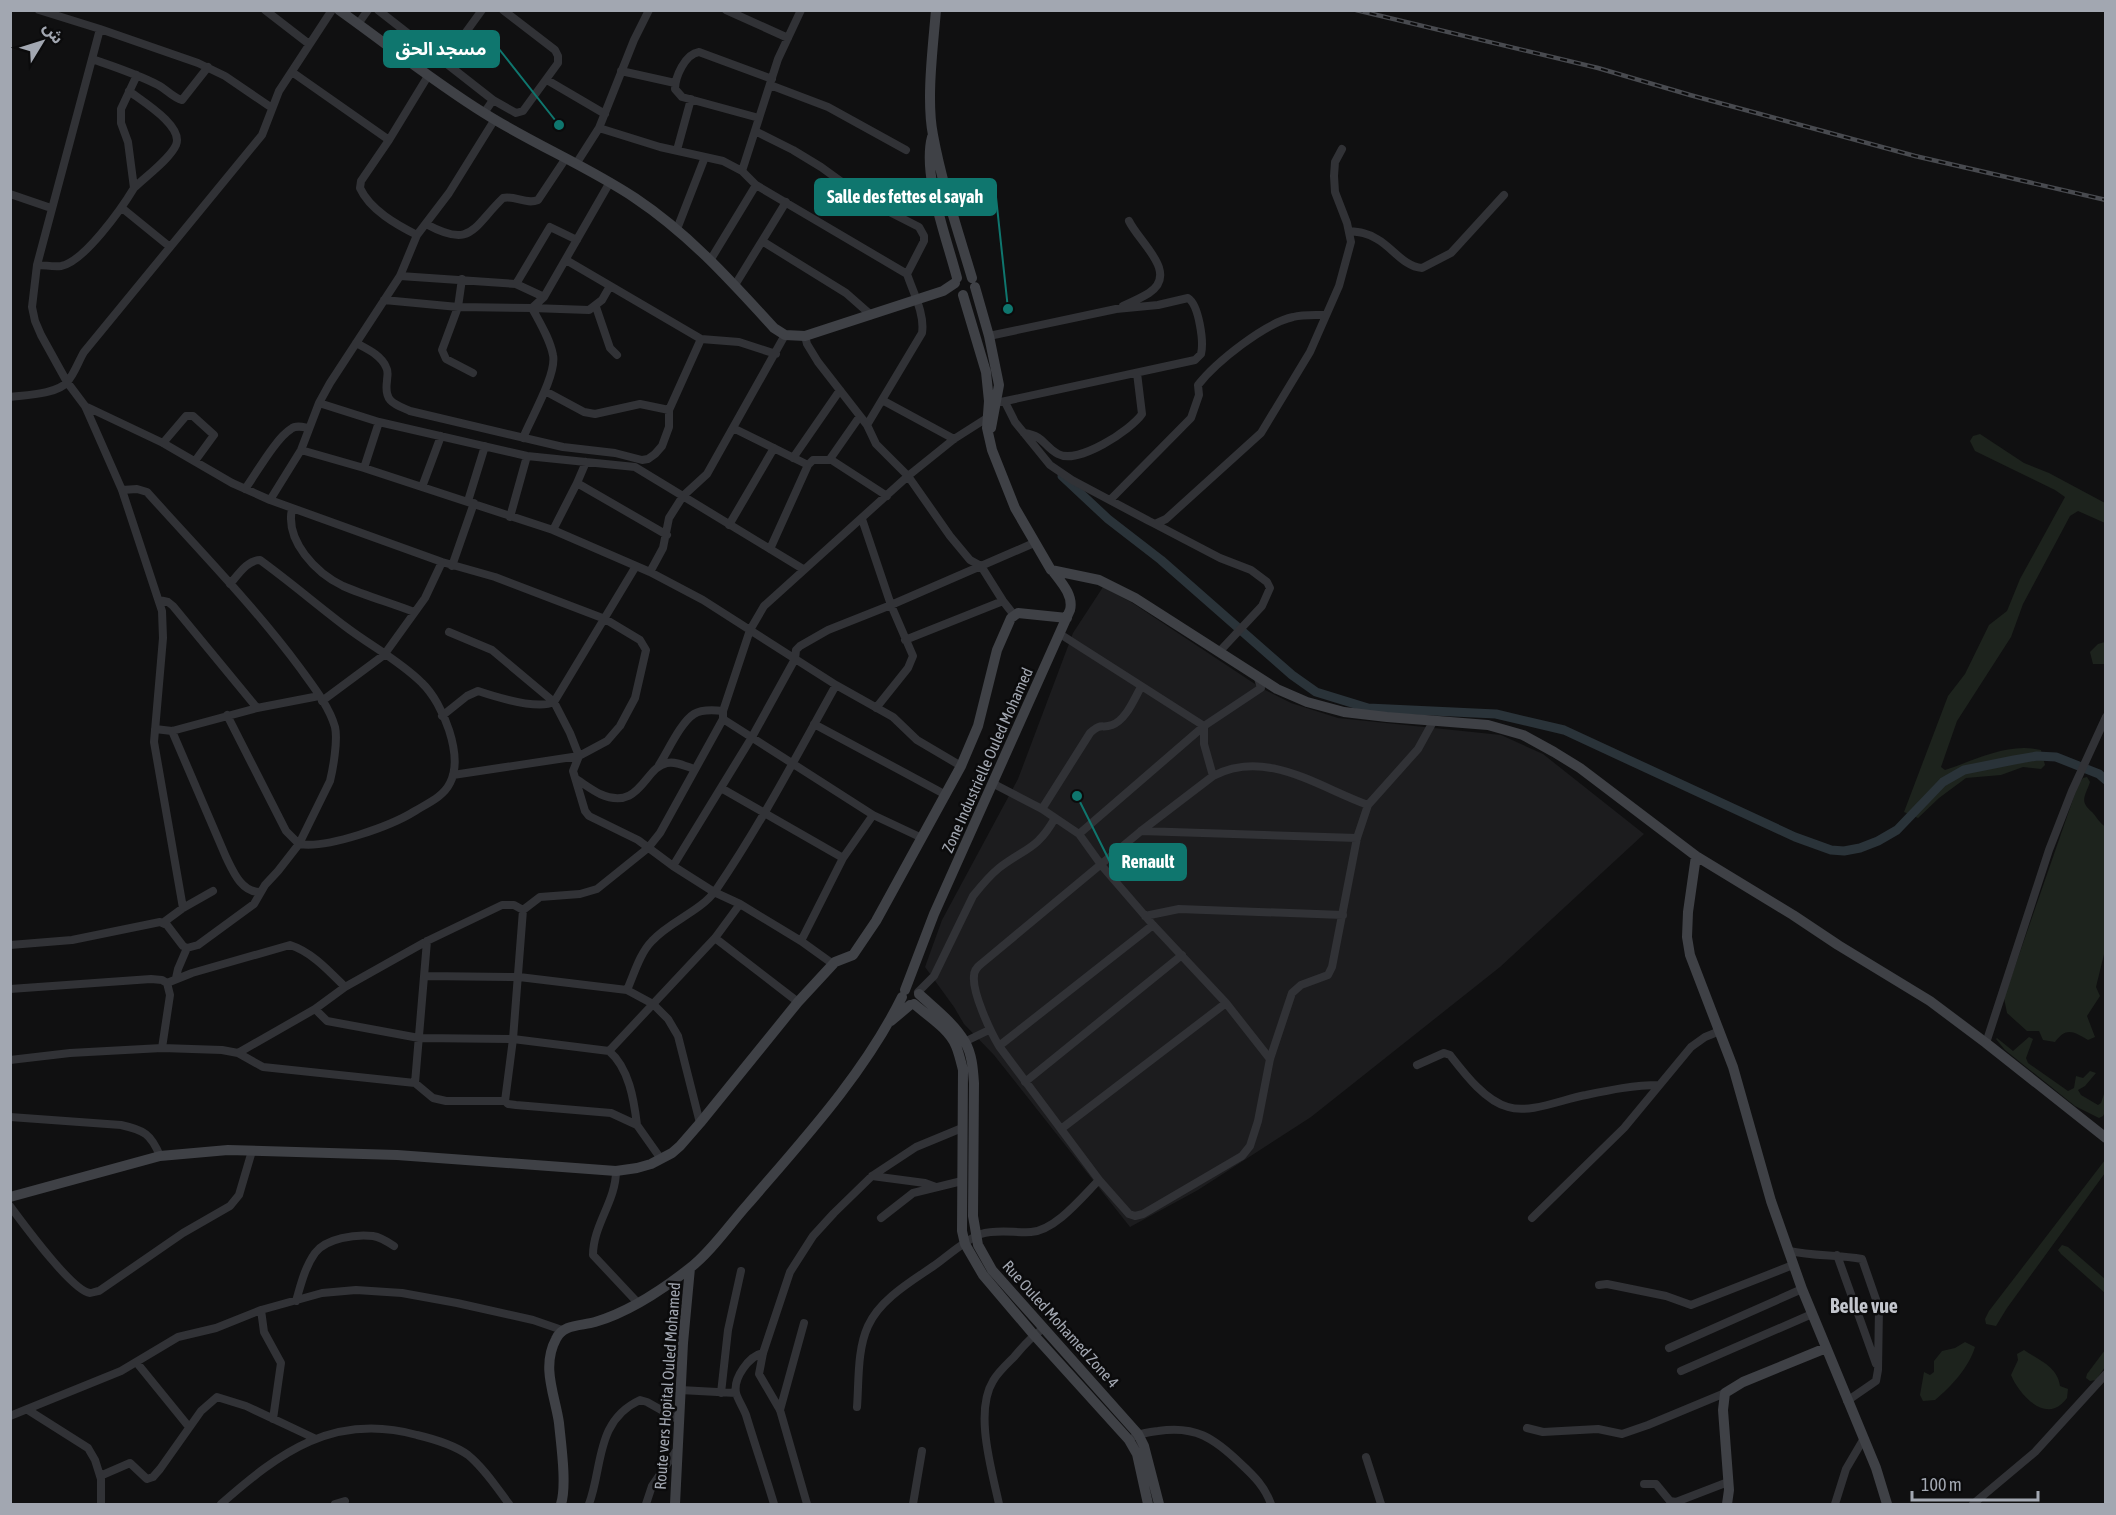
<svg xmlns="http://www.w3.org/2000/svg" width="2116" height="1515" font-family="'Asap Condensed','Noto Sans Arabic',sans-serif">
	<rect width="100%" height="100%" fill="#101011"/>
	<path fill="#1c1c1e" d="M1103,587L1131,602L1261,688L1291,703L1338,718L1501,735L1543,754L1644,834L1500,967L1311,1117L1198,1190L1130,1227L994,1055L964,1024L954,1007L925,967L942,920L1018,779L1073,633Z"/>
	<path fill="#1d231d" d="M1980,434L2024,463L2049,473L2105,503V523L2078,511L2070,516L2023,604L2011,637L1957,721L1941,767L1945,770C1976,760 2008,742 2041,750L2045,765L2041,769L2023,767L2001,775L1966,778L1939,798L1918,818L1904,812L1948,696L1965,674L1989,625L2007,611L2020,579L2065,497L2055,490L1975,451L1970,441L1973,436Z
		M2105,642V664H2093L2090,652L2098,644Z
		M2087,777L2090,782C2085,797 2079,801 2092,812C2097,817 2099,823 2106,827L2105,950L2096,987L2100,996L2087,1016L2095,1037L2088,1040C2073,1031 2066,1027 2055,1042L2043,1040L2039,1031H2027L2007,1013L2004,998L2078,785L2083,778Z
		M2029,1037L2033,1039L2026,1058L2028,1063L2068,1091L2074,1088L2076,1076L2083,1078L2090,1071L2096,1073L2085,1086L2078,1090L2081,1095L2098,1105L2101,1103L2105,1091V1112L2103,1116L2099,1118L2075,1106L2005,1050L1996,1039L1997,1038L2013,1051Z
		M2105,1160V1173L2007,1308L1996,1326L1986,1324L1985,1319L1989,1311Z
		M2062,1245L2068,1247L2105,1279V1293L2061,1254L2058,1250Z
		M1965,1342L1975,1347C1969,1367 1951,1387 1935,1400L1923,1401L1920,1395L1924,1372L1930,1375L1934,1372V1361L1942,1351L1955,1348Z
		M2024,1350C2039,1360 2058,1367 2060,1386L2068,1389L2067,1398C2064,1402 2060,1406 2055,1408C2037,1415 2017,1390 2011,1375L2018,1360L2017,1354Z
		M2105,1350V1367L2096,1380L2090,1381L2086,1378L2087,1374Z"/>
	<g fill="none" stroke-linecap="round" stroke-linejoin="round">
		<path stroke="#2a3339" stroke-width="9" d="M1062,476L1108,519L1161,560L1292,675L1316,692L1368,708L1496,714L1564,730L1795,837L1831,850L1844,851L1860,848L1878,841L1897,830L1943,782L1964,770L2014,760L2037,756L2056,757L2099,774L2106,780"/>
		<path stroke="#313236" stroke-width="8" d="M39,10L100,29L198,63L225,76L272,108
			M265,10L309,44
			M378,10L493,100L484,113
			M726,10L788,38
			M801,10L778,59L742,171L756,185L907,274C913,292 925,314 922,333L867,425
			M358,24L368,10
			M100,29L37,265L32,307L35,321L41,335L67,382L85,406L122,490L162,611L163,638L154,742L183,908
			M92,59C115,67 137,74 158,85C166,89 173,98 182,100L208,67
			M445,61L482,10
			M621,71L675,83
			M292,72L389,140L361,181L360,188C370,210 397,225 417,235
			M547,80L605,114
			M770,85L828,107L906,150
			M129,91C142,101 184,126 176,145C170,159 145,177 134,188
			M493,100L516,113L523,111L558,63V56L555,50L503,10
			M759,118L682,97L675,89C675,77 685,54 699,52L772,79
			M599,128L660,147L723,161L742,171
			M755,131L793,150L821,167L868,201L919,227L924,236V241L907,274
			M389,140L428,76
			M677,150L691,99
			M576,164L599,128L634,40L649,10
			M10,194L51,208
			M122,208L170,247
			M426,224C472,249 472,228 503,198C515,195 526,205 538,200L566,158
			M677,229L705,157
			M1349,231C1359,232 1368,233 1377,239C1392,247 1404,267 1422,268L1451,253L1504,195
			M762,241L846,293L871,315
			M711,259L756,185
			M37,265C45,265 53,267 61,266C84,262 122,208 134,188L128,142L121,123V109L137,75
			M400,276L516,284L544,297
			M462,279L458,307L442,350L446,359L473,373
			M516,284L550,227L577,240
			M735,285L786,202
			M384,300L458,307L532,308L544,297L610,182
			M1123,306C1132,302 1141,298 1149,293C1180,273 1138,241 1129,221
			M596,307L610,348L617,355
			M532,308L589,310L602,300L610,286
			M805,336L807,344L818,362L867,425L876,444L908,476L950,536L970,560L981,566L1003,601L1014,615
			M989,336L1116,309L1158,305L1188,298C1199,305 1204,342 1201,354L1195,360L1001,402
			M701,339L739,342L776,354
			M356,343C367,349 381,355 386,367C389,372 387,376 387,381C384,402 394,404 410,411L563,447L615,453L642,460L648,459L655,454L662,446L669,427V410L701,339L566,260
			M545,391L584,412L595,414L640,404L669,410
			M10,397C25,395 58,394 67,382C74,375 79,360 84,352L262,135L279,91L332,10
			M882,400L954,439
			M1005,402L1015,422L1050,465L1072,480L1149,521L1155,524L1166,519L1261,433L1310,352L1339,286L1351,242L1347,223L1335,192L1334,176L1335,162L1342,149
			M319,403L379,422L527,456L635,467L803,569
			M85,406L163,443L232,483L270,500L301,450L319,403L330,383L400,276L417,235L449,193L495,119
			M860,416L830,459L887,496
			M733,428L808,465
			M1024,433C1045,436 1043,446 1058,454C1078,465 1131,430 1142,414L1137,373
			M523,438C531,418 557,374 553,355C550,339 540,323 532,308
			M163,443L186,416H193L214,435L195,461
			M301,450L364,468L553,530L650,572L703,600L836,685L893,717L917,740L961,766
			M793,458L840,390
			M364,468L379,422
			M577,483L667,535
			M422,487L441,436
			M245,489C256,474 276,438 291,429C296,425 303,427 309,428
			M1111,499L1191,418L1199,395L1198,385C1216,362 1265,323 1293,317C1304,314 1316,315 1326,315
			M270,500L442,562L495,577L605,619L640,640L646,650L635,698L620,726L607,741L579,756L453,775
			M468,501L485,446
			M292,509C285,541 316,573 343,586C366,596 391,603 414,612
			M510,517L527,456
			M862,519L891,605L913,656L908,668L876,708
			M1155,524L1220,558L1251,570L1267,582L1270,588L1262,606L1219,652
			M729,525L774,448
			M553,530L577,483L586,462
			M770,549L808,465L813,460H831
			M452,566L474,503
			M650,572L663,548L669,518L683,496L707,474L785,335
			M159,600L168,602L173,606L257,708
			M449,632L492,650L554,702L570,733L579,756L573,771L585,811L589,816L638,840L673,866L714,892L740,904L801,941L833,964
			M1060,634L1204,726V744L1213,776
			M905,640L1003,601
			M322,701L384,655L425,598L442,562
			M227,715L286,831L299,844C327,849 391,826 415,811C428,803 443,797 450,783C464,756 443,703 422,683C400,661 371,646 346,627C317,605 289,581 260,560C247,560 238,575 230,584
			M442,716L467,696L478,691C496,697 537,710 554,702L636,566
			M723,719L873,815L922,838
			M814,724L946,795
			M155,729L172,731L257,708L319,696
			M172,731L226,857C233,871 241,892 260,892
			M659,765C668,751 681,722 694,714C702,709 714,710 723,711
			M576,779C584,784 592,790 600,794C641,812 644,767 667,763C676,761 685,766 694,769
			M992,783L1042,809L1079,834L1102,866L1153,925L1226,1003L1270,1059
			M721,788L843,858
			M1368,805C1318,787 1266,748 1213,776L1141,831L981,964C977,967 974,970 974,976C972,992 990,1031 999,1046L1099,1180L1129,1214L1135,1216L1143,1214L1242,1156L1250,1146L1258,1121L1270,1059L1292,993L1301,985L1328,975L1332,967L1357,838L1368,805L1418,749L1434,720
			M1042,809L1090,733C1102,722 1101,729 1112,725C1126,720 1134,699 1141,687
			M1141,831L1357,838
			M1079,834L1204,726L1261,688L1258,678
			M673,866L752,737L795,659L796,650L800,646L828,630L891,605L1034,543
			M1145,916L1179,909L1343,915
			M164,922L183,908L213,891
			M715,938L798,1002
			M801,941L843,858L873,815
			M10,945L72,940L160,922L167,925L183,946L187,948L198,945L254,904L265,885L278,871L299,844L330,781C333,769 338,740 335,727C329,706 313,686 300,668C254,606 199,550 147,492L137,489L122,490
			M425,976L519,977L627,990L653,1004L668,1019L678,1036L700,1123
			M176,978L178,969L187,948
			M167,983L192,973L290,945C312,952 329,971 345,987
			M10,989L151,979L162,980L167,983L170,995L162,1048
			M627,990C634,974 640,953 652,941C670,921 700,912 716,890C760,826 798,753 836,685
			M918,992L934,976L973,896C981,886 989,876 999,868C1025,848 1037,850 1055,818
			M315,1009L327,1021L419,1038L513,1039L609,1051C629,1068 634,1100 637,1125
			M1986,1043L2049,850L2072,791L2106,717
			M960,1044L989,1030
			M999,1046L1153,925
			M609,1051L715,938L740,904
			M238,1053L315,1009L345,987L427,941L502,905H514L523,910
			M10,1060L70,1053L162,1048L222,1050L238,1053L263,1067L415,1083L433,1098L446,1101H505
			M1417,1065L1444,1053L1450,1055C1464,1073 1485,1101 1508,1107C1530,1114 1563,1099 1586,1095C1610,1090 1634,1085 1659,1085
			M1025,1082L1182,955
			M415,1083L427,941
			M10,1117L121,1125C144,1130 151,1134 160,1156
			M1061,1129L1226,1003
			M661,1159L637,1125L611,1113L516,1105L508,1104L505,1101L513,1039L523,910L540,897L580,894L597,889L648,848L660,833L723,719V711L750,630L764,606L908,476L954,439L987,418
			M616,1171C616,1201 593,1225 593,1255L638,1303
			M872,1176L925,1183L936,1187
			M10,1206C22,1222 72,1291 90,1293C92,1293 97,1291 99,1291L183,1233L230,1206L239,1195L252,1151
			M881,1218L913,1193L962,1181
			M1532,1218L1624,1128L1691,1047L1705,1037L1720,1031
			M1789,1251C1813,1256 1838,1255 1862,1259L1879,1308L1878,1370L1876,1381L1847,1401
			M1837,1255L1876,1364
			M1599,1285L1607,1284L1666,1296L1691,1305L1793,1265
			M296,1301C301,1284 305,1267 315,1253C326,1238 356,1234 373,1236C380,1237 388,1242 394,1246
			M261,1310L264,1332L281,1363L273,1419
			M1669,1348L1802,1289
			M763,1353C749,1356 733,1378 736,1393C738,1400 743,1407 746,1415C755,1445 765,1474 774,1504
			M137,1363L189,1427
			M1681,1371L1812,1314
			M680,1390L736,1393
			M721,1393L728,1330L741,1271
			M857,1407C859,1381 857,1350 868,1326C880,1299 912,1281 935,1265C949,1255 965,1240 981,1234C996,1229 1016,1233 1031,1232C1056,1230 1082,1197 1099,1180
			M28,1410L88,1448L95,1460L101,1479V1504
			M780,1410L804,1323
			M10,1416L121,1371L178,1337L216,1328L261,1310L322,1293L356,1290L402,1293L457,1303L533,1320L562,1330
			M1527,1428L1543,1432L1598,1429L1622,1434L1648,1425L1725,1393
			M1135,1436C1142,1433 1150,1432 1158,1431C1195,1425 1214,1438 1241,1464C1254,1476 1265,1487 1271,1504
			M1366,1457L1381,1504
			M100,1476L130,1463L147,1479L153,1477L160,1469L201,1411L217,1397L246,1406L314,1438
			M1644,1484H1656L1670,1501L1676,1502L1728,1482
			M221,1504C280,1452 334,1412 417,1435C434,1439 454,1445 468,1455C484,1468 497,1488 509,1504
			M335,1504L345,1501
			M589,1504C603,1467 595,1421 640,1400L647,1402L679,1420
			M646,1504L652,1486L676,1451
			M807,1504L780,1410L759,1374L763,1353L790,1272L813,1236L834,1213L872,1176L916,1147L962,1128
			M913,1504L922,1451
			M999,1504C992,1471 974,1412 993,1381C998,1372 1007,1364 1014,1357C1023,1346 1032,1336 1044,1328
			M1835,1504L1846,1469L1863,1440
			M1973,1504L2035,1452L2106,1374"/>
		<path stroke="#3f4146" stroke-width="10" d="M339,10C388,45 434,82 484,113C533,144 587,166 635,198C689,234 731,281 774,328L785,335L805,336L943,291L955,283
			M936,10C933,47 926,100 933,135C942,184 958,231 972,278
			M932,137C922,175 947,239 957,278
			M975,287L989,336L999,385L991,428
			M963,295L986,372L989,401L987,428L992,450L1015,508L1051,570L1099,580L1135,598L1277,689L1307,702L1344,712L1387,717L1488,725L1523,735L1554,752L1580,768L1696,856L1793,915L1838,945L1930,1001L1986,1043L2106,1138
			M1696,856L1688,912L1687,937L1690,955L1733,1067L1771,1201L1802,1289L1876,1468L1887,1504
			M905,990L934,914L1070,610C1074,595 1060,581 1052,570
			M919,994C934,1008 954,1023 965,1042C972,1054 973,1069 974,1083L973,1216L978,1245L992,1270L1138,1434L1144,1446L1159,1504
			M914,1004C928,1016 949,1029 956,1046C959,1053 961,1062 963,1070L962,1231L965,1244L983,1275L1034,1335L1129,1440L1137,1454L1148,1504
			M891,1021L910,1005
			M10,1197L160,1156L228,1150L397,1155L616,1171L637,1168L651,1164L672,1153L680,1146L700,1123L798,1002L835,962L853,955L876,921L961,766L978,726L997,650L1011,618L1018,613L1067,618
			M561,1504C567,1485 561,1444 559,1423C555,1395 541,1367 556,1339C563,1324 581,1326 595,1322C629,1312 662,1290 690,1268C711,1252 730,1224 748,1204C804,1139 864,1074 902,997
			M675,1504L683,1343L690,1268
			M1727,1504L1729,1490L1723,1410L1725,1393L1743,1382L1826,1348"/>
		<g stroke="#484a4f" stroke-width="4.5">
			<path id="rail" d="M1356,10L1598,68L1690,95L1915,156L2106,200"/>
		</g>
		<use href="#rail" stroke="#0b0b0c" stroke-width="2" stroke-dasharray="7" stroke-linecap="butt"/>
	</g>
	<g text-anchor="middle" stroke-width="5" stroke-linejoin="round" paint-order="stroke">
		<g font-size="16" fill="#a2a7b1" stroke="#0b0b0c">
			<text transform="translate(987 760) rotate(-66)" y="6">Zone Industrielle Ouled Mohamed</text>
			<text transform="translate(1061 1324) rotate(48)" y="6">Rue Ouled Mohamed Zone 4</text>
			<text transform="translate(667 1386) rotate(-86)" y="6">Route vers Hopital Ouled Mohamed</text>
		</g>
		<g font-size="20" font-weight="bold" fill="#c3c6cd" stroke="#0b0b0c">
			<text x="1864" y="1313">Belle vue</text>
		</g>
	</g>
	<path fill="none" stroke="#0f766e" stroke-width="2" d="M559 125L499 49M1008 309L996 197M1077 796L1110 862"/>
	<g fill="#0f766e" stroke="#0b0b0c" stroke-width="2">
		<circle cx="559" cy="125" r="6"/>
		<circle cx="1008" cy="309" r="6"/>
		<circle cx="1077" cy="796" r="6"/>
	</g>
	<g fill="#0f766e" stroke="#0f766e" stroke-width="2">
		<rect x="384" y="31" width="115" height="36" rx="6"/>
		<rect x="815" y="179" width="181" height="36" rx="6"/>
		<rect x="1110" y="844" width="76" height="36" rx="6"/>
	</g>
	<g font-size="18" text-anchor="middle" font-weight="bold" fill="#fff">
		<text x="441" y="55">مسجد الحق</text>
		<text x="905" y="203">Salle des fettes el sayah</text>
		<text x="1148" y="868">Renault</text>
	</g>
	<rect width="2116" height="1515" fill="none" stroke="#a2a7b1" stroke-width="24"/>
	<g transform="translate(42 42) rotate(52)" stroke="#0b0b0c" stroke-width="4.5" paint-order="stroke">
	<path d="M0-4.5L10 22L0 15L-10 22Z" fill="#a2a7b1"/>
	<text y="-9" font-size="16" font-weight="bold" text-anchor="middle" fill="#a2a7b1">ش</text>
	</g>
	<path d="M1912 1491v9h126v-9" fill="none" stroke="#a2a7b1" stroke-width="3"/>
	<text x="1921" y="1491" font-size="18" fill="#a2a7b1" stroke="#0b0b0c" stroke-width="4.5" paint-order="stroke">100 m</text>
</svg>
